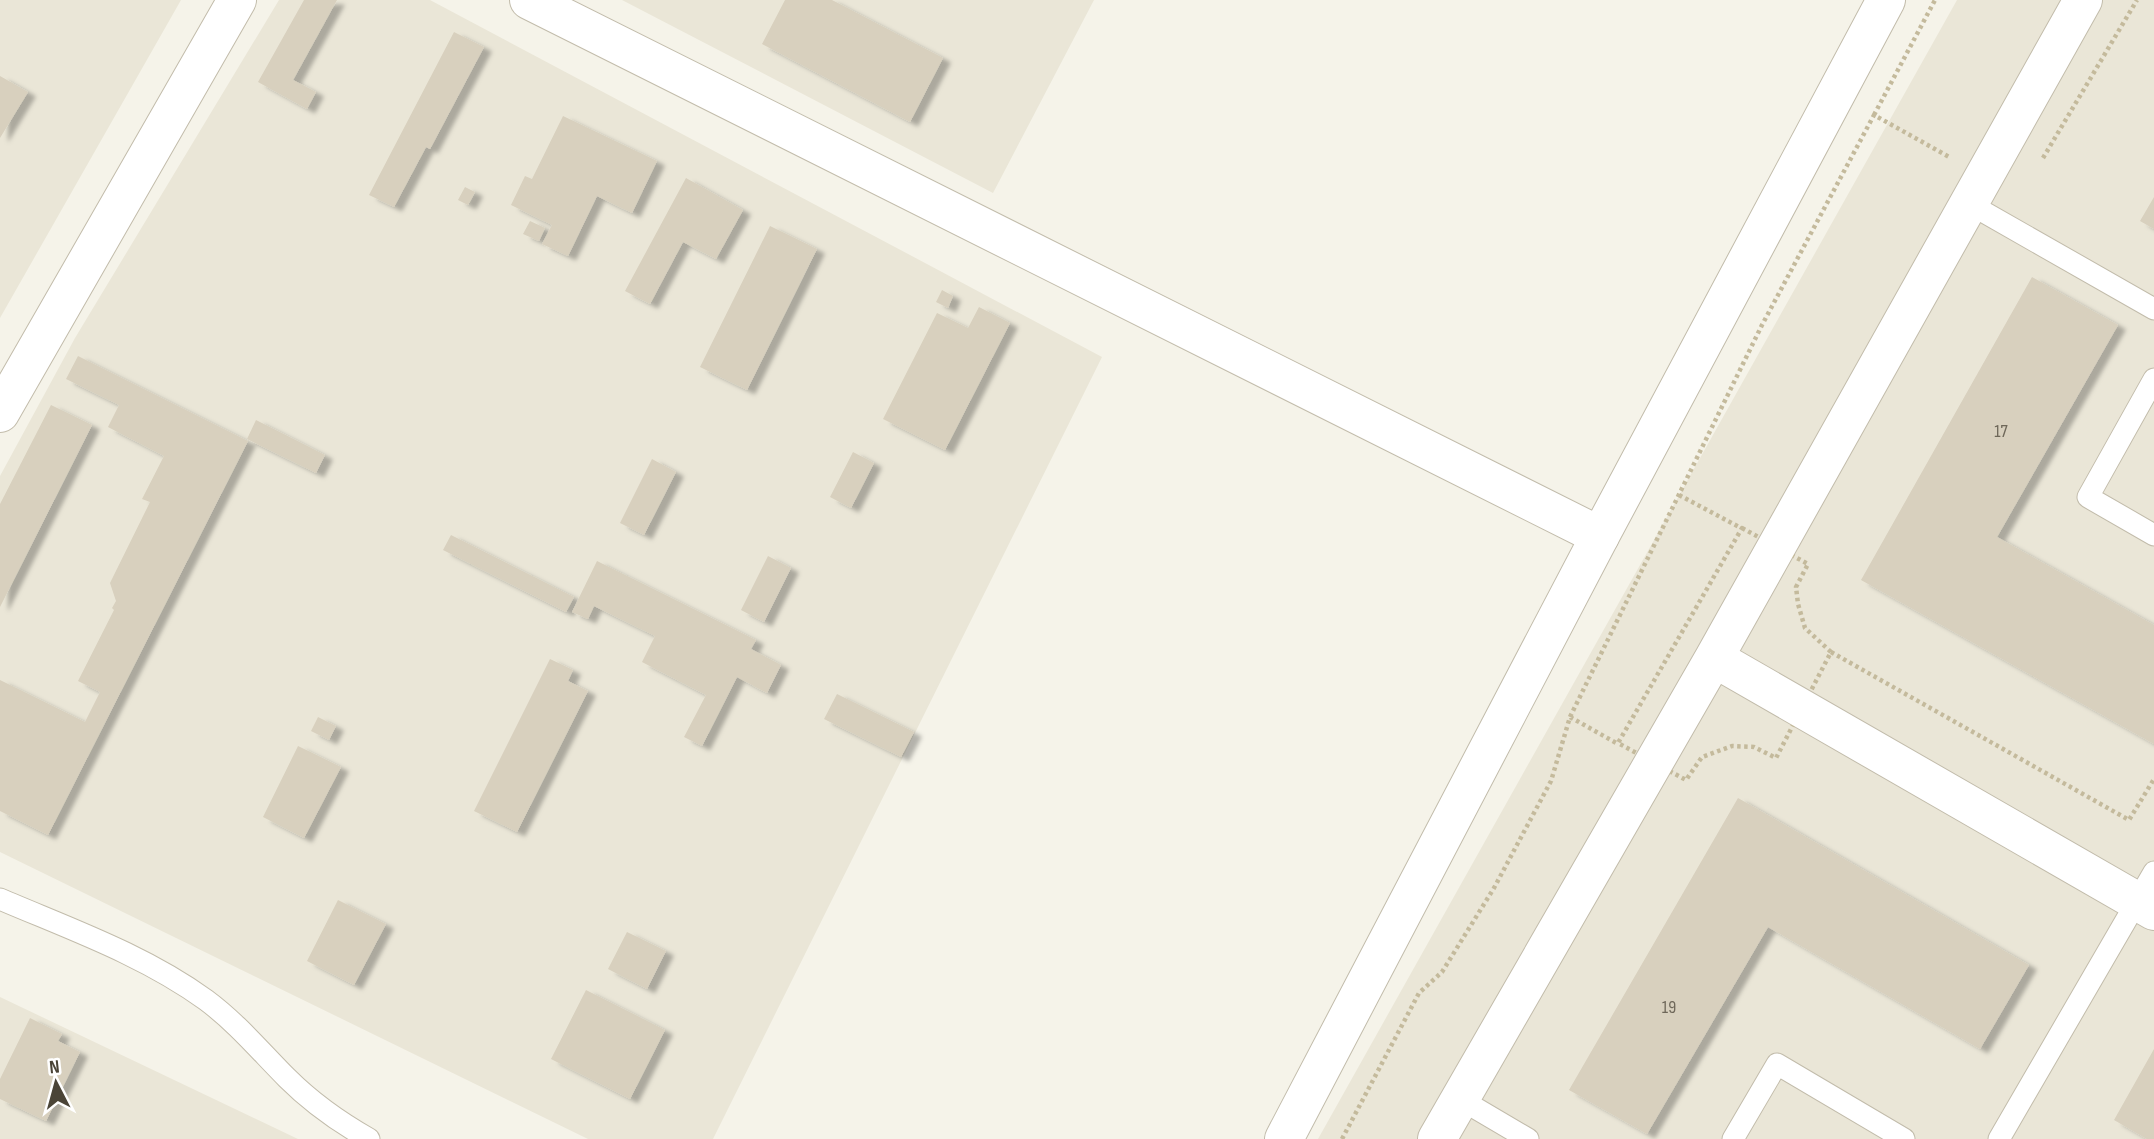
<svg xmlns="http://www.w3.org/2000/svg" width="2154" height="1139" font-family="'Sofia Sans Condensed',sans-serif">
	<defs>
		<filter id="shadow"><feDropShadow dx="8" dy="4.5" stdDeviation="2" flood-color="#0004"/></filter>
	</defs>
	<rect width="100%" height="100%" fill="#f5f3e9"/>
	<path fill="#eae6d7" d="M0,0H181L0,318Z
		M279,0H430L1102,357L713,1139H588L0,852V476L75,338Z
		M622,0H1094L993,193Z
		M1957,0H2154V1139H1318Z
		M0,997L298,1139H0Z"/>
	<path fill="#d8d0be" filter="url(#shadow)" d="M304,0H337L293,80L316,92L307,109L258,82Z
		M785,0H832L943,58L910,122L762,44Z
		M454,32L484,47L430,149L426,147L394,207L369,195Z
		M0,76L28,92L0,138Z
		M563,116L657,161L632,213L597,196L568,256L542,244L552,225L511,205L525,176L532,179Z
		M686,178L743,210L716,259L683,242L650,304L625,291Z
		M465,187L475,192L468,205L458,200Z
		M2154,197V229L2140,221Z
		M530,221L545,228L539,241L523,234Z
		M770,226L817,249L747,390L700,367Z
		M2032,277L2118,325L1997,537L2154,625V744L1861,580Z
		M942,290L953,296L948,308L936,302Z
		M979,307L1010,323L945,450L883,419L937,313L968,328Z
		M78,356L248,441L48,835L0,811V680L85,722L100,692L78,681L114,610L112,608L116,601L110,583L150,502L142,499L164,456L108,427L119,405L66,379Z
		M51,405L92,425L0,607V504Z
		M256,420L325,455L316,473L247,439Z
		M853,452L874,463L851,508L830,497Z
		M652,459L676,472L644,535L620,523Z
		M451,535L574,597L566,612L443,550Z
		M768,556L791,568L764,622L741,610Z
		M597,561L756,640L751,649L781,665L767,693L737,677L702,746L684,737L706,695L642,662L655,636L594,606L588,619L572,612Z
		M550,659L573,670L568,681L588,691L517,832L474,811Z
		M837,694L914,732L901,757L824,719Z
		M318,717L336,726L329,740L311,731Z
		M298,746L341,767L304,838L263,817Z
		M1738,798L2029,965L1980,1049L1768,927L1647,1134L1569,1090Z
		M338,900L386,924L354,985L307,961Z
		M627,932L666,951L647,989L608,969Z
		M586,990L665,1030L630,1099L551,1059Z
		M30,1018L62,1034L58,1041L80,1052L46,1121L0,1099V1079Z
		M2154,1049V1139H2147L2114,1120Z"/>
	<g fill="none" stroke-linecap="round" stroke-linejoin="round">
		<g stroke="#c2bcab" stroke-width="23">
			<path id="service" d="M1968,203L2154,309
				M2154,379L2088,497L2154,535
				M0,899C70,929 144,955 206,1000C237,1023 261,1052 287,1078C312,1103 339,1122 369,1139
				M1460,1099L1528,1139
				M1733,1139L1777,1064L1904,1139
				M1999,1139L2154,872"/>
		</g>
		<g stroke="#c2bcab" stroke-width="40">
			<path id="minor" d="M529,0L1600,536
				M0,413L237,0
				M1714,658L2154,911
				M1437,1139L1714,658L2083,0"/>
		</g>
		<g stroke="#c2bcab" stroke-width="40">
			<path id="tertiary" d="M1284,1139L1600,536L1886,0"/>
		</g>
		<path stroke="#c4ba9c" stroke-width="4.5" stroke-dasharray="3.5 3.5" stroke-linecap="butt" d="M1874,115L1935,0
			M2043,158L2137,0
			M1679,495L1741,528
			M1742,528L1808,564L1796,587L1798,604L1805,628L1831,652L1776,758L1754,747L1732,746L1702,757L1686,780L1618,743Z
			M1831,652L2129,820L2154,779
			M1570,717L1762,325L1874,115L1951,158
			M1342,1139L1419,993L1442,972L1494,888L1551,781L1570,717L1618,744"/>
		<use href="#service" stroke="#fff" stroke-width="21"/>
		<use href="#minor" stroke="#fff" stroke-width="38"/>
		<use href="#tertiary" stroke="#fff" stroke-width="38"/>
	</g>
	<g text-anchor="middle" stroke-width="5" stroke-linejoin="round" paint-order="stroke">
		<g font-size="18" fill="#6e6759">
			<text x="2001" y="437">17</text>
			<text x="1669" y="1013">19</text>
		</g>
	</g>
	<g transform="translate(56 1083) rotate(354)" stroke="#ffffff" stroke-width="5" paint-order="stroke">
	<path d="M0-5L12 26L0 18L-12 26Z" fill="#4a4437"/>
	<text y="-10" font-size="19" font-weight="bold" text-anchor="middle" fill="#4a4437">N</text>
	</g>
</svg>
